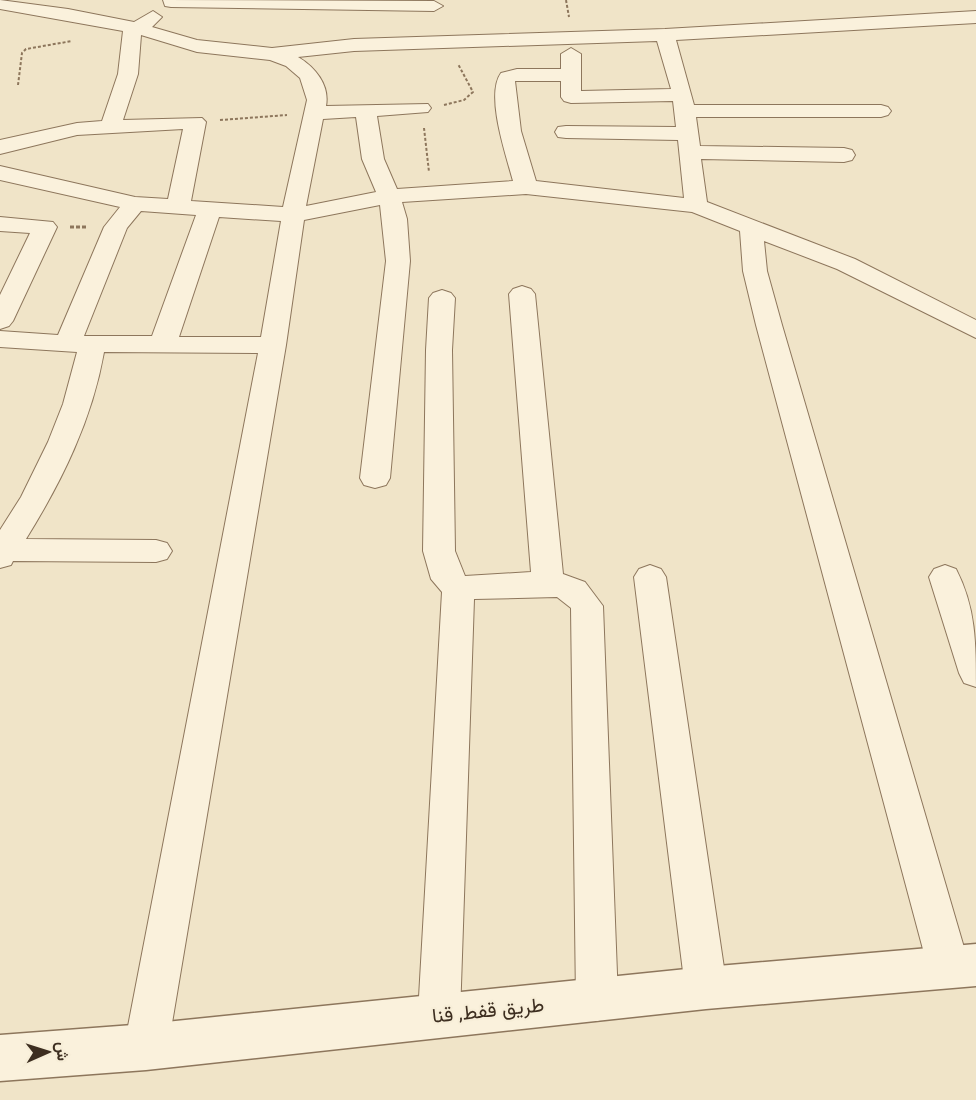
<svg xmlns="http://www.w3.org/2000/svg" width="976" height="1100" font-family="Georgia,Vazirmatn,serif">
	<rect width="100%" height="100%" fill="#f0e4c8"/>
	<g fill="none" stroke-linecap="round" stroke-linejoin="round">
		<g stroke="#8d765c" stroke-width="2">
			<path id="minor" d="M0,0L68,9L134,22L153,11L162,17L152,27L197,40L272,48L354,39L665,29L976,11V23L676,40L694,105H881L888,107L891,111L888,115L881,117H696L700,146L844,148L852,150L855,155L852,160L844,162L701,159L707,202L855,259L976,320V338L837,269L764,241L767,271L782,325L970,968L964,982L949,988L934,982L928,968L756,325L743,271L740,231L692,212L526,194L402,202L407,219L410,261L390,478L386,485L375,488L364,485L360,478L386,261L380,205L304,220L286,345L168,1047L161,1062L146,1069L131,1062L124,1047L258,353L104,352C92,420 62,481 26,539L156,540L167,543L172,551L167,559L156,562L13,561L11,565L0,568V530L21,497L48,442L63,404L77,352L0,347V331L58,335L104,227L120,207L0,180V166L135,197L168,199L183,129L77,135L0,154V140L77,123L102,121L118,74L123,31L0,9ZM141,35L197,52L270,60L286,66L300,78L307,100L283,207L191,201L206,122L202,118L123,120L138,74ZM657,41L671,89L581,91V54L571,48L561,54V69H517L501,73C485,95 506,155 513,181L397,189L384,159L377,116L428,112L431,108L428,104L326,106C330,85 315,67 298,57L354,51ZM515,81H561V97L564,101L571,103L673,101L676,127L566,126L558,127L555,132L558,137L566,138L678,140L684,198L536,181L521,131ZM356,117L362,159L376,192L306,206L323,119ZM141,211L196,215L152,336H84L127,228ZM219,217L281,221L261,337H179Z
				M163,0L434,1L443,6L434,11L171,7L165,6Z
				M0,217L53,222L57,227L13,321L9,326L0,329V295L30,233L0,231Z
				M522,286L531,289L535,294L563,574L585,582L603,606L618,1000L612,1015L597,1021L582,1015L576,1000L571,608L557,597L474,599L460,1015L454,1030L439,1036L424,1030L418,1015L442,592L431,579L423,551L426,350L429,298L433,293L442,290L451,293L455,298L452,350L455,551L465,576L531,572L509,294L513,289Z
				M650,565L661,569L666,577L727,988L721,1002L706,1008L691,1002L685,988L634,577L639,569Z
				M945,565L956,569C976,608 976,643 976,687L964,683L959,673L929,577L934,569Z"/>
		</g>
		<g stroke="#8d765c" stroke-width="3">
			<path id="tertiary" d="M976,944V986L706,1009L146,1070L0,1081V1035L146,1024L706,967Z"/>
		</g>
		<path stroke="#8d765c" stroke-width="2" stroke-dasharray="3 2" stroke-linecap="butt" d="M566,0L569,17
			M18,85L22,53L26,49L72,41
			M444,105L464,100L473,92L458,64
			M220,120L287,115
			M424,128L429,172"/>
		<path stroke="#8d765c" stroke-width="3" stroke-dasharray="4 2" stroke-linecap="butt" d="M70,227H87"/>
		<use href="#minor" fill="#faf1dc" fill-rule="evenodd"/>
		<use href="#tertiary" fill="#faf1dc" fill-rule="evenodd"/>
	</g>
	<g text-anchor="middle" stroke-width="4.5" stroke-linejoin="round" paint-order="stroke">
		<g font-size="20" fill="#3d2e20" stroke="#f7eed8">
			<text transform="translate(488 1010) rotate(-6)" y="7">طريق قفط, قنا</text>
		</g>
	</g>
	<g transform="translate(48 1052) rotate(87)" stroke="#f7eed8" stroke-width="4.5" paint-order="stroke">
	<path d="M0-4.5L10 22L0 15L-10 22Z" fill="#3d2e20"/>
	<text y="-9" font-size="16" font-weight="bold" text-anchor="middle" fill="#3d2e20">ش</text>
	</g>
</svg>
